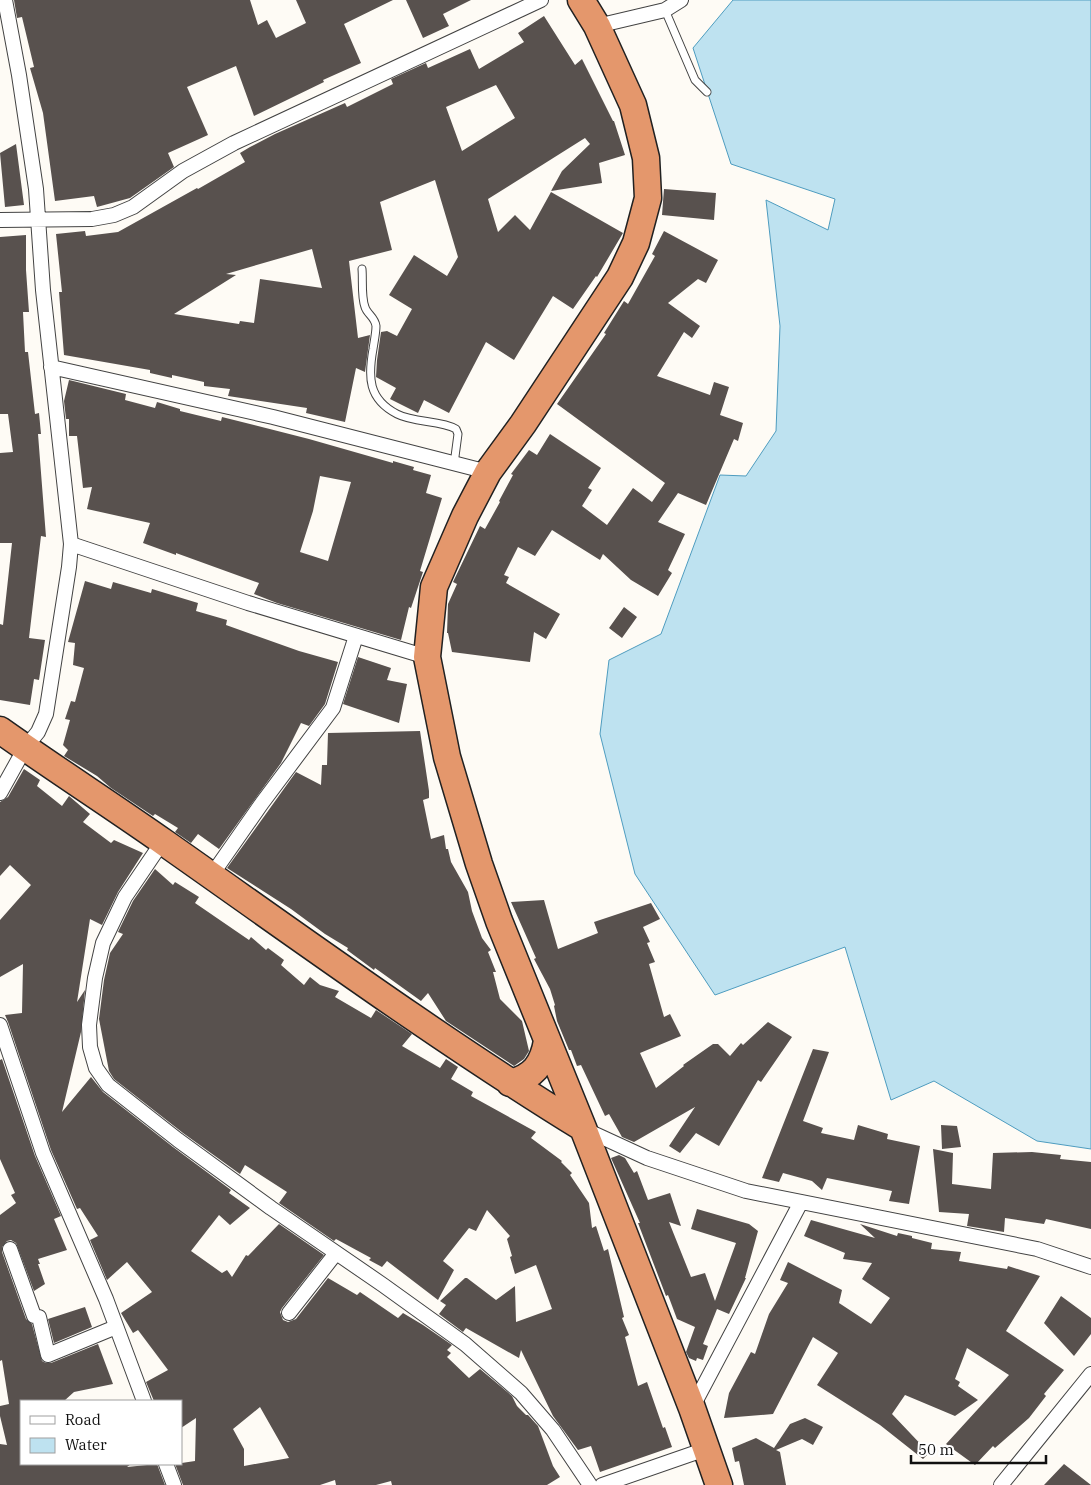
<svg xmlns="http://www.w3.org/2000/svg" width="1091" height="1485" font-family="'IBM Plex Serif',serif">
	<rect width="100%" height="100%" fill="#fefbf5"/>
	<path fill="#bee2f0" stroke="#4e9cbf" d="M733,0H1091V1149L1037,1141L934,1081L891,1100L845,947L715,995L635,874L600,734L609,660L661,634L720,475L746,476L776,431L780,326L766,200L828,230L835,199L731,164L693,48Z"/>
	<path fill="#58514e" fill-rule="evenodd" d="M14,0H250L258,25L267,20L276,38L306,23L296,0H393L344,24L361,63L323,80L324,82L254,116L236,66L187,87L208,135L168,153L174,167L130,198L97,207L94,196L55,201L43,113L30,68L34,67L22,17L17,18Z
		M406,0H471L443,14L449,26L423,38Z
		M544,16L575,65L582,59L613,121H614L625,155L599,163L602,183L551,191L562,171L590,144L585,138L488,199L498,232L515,215L530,230L551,192L623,233L597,277L596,276L573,309L553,296L514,360L486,342L449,413L424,400L418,413L390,399L396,388L376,377L377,360L381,332L387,331L397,336L412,309L389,295L414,255L447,276L458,257L435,180L380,202L392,250L349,261L358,338L370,335L365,372L356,368L345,422L306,413L307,408L228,396L230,389L204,386V382L172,375V378L150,373V370L64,355L59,292H62L56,234L85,231L86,236L118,232L197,188L198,189L245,162L240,153L250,147L275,134L345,103L347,107L393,84L391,79L426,63L428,68L470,49L479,69L524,42L518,33ZM496,85L515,118L462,151L446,107ZM312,249L322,288L260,279L254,323L240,321L239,324L174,314L236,275L226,274Z
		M16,144L24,205L5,207L0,153Z
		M664,189L716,193L714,220L662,215Z
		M664,231L718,260L706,283L698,279L668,303L700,326L692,338L684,332L657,376L710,395L714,382L729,387L720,415L743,423L738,441L734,439L706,505L678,493L658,522L685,534L668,570L672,573L658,596L631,580L603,554L600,560L552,530L535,556L518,547L504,575L509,577L506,583L560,614L546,639L534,632L530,662L452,652L448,633H447L448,604L457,584L453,582L480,526L485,529L500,502L499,501L513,475L511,474L529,450L537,455L550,434L601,468L588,488L592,490L582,506L607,525L633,488L652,502L665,483L557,404L606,334L604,333L624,301L628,304L655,256L652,254Z
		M26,235V270L29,312H23L25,352H28L35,414L39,413L41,434H38L46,537L41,536L29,638L45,640L39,680L34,679L30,705L0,700V624L3,625L12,543H0V453L13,452L8,414H0V237Z
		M69,380L126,394L125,400L155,408L157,402L180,409V411L221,421L222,417L309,439L393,463V461L414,467L413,470L431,475L426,493L442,498L420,571L423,572L411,608L409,607L401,640L277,603L254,594L259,583L176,553V555L143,543L150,523L87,509L92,487L83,488L77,436H69V419H66L64,401ZM320,476L351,482L328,561L300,552L313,511Z
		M85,581L111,589L113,582L151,593L152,589L198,603L196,611L227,620L226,625L299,651L338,662L325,704L309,726L301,723L281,763L219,849L198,834L191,843L175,832L178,828L155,814L153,816L111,788L97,776L64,756L68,750L63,745L70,720L65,719L71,701L75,702L84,668L73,665L75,643L68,642Z
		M624,607L637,617L622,638L609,628Z
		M358,657L391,668L387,680L407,684L399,723L343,704Z
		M420,731L429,791V798L423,800L431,839L444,835L446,849H448L451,862L468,892L472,911L482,938L491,950L488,952L496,972H493L500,999L522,1021L529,1051L524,1059L514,1066L446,1021L428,993L421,1001L375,968L374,970L347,950L348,948L325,934L291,909L227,868L296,772L321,785L322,765H327L328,733Z
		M24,769L40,780L37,786L62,806L69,796L90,814L83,822L111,843L114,840L143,853L118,892L102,925L90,919L77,1002L85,990L81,1032L62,1112L91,1077L103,1092L173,1147L231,1190L229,1193L250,1208L230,1225L219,1215L191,1251L222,1273L227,1270L232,1277L246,1255L248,1256L279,1224L324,1255L282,1308L280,1312L283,1320L288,1322L296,1319L328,1278L357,1295L360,1292L398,1318L403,1313L423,1325L452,1345L447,1350L451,1353L447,1357L469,1378L480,1369L512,1396L517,1406L526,1415H528L538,1426L553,1466L560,1477L547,1485H392L391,1481L376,1485H336L335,1480L320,1485H183L175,1464L195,1461L196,1418L181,1428V1401H154L146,1382L168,1370L138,1330L133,1333L121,1313L152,1292L127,1262L107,1280L90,1240L98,1236L80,1208L77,1209L51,1150L8,1022L5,1015L22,1013L23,964L0,977V920L31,885L10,865L0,876V802L8,797ZM260,1407L289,1458L244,1466V1449L233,1429Z
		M155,869L173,885L175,882L199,897L195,903L249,940L251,937L266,950L268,948L284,960L281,965L304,985L310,977L320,985L339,991L335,997L371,1018L376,1010L412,1034L402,1046L440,1068L446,1059L458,1067L451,1079L473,1092L471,1096L536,1132L531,1138L562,1161L561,1162L572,1173L570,1175L589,1203L592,1228L596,1226L604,1251L608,1249L624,1317L622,1318L629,1335L625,1337L638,1386L647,1382L663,1428L665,1427L672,1447L600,1472L591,1446L578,1450L553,1416L521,1350L519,1358L466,1328L463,1332L439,1314L446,1305L440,1301L465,1278H467L496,1300L515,1286L516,1322L552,1309L536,1265L515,1274L510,1257L512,1256L507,1239L510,1236L487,1210L476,1231L469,1228L443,1261L454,1270L438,1300L387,1261L382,1267L369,1260L371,1258L336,1239L334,1241L279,1203L287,1192L245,1165L240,1174L183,1133L114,1079L109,1071L99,1019L104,980L110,953L123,934L118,932L133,901Z
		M544,900L558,949L598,933L594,922L651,903L660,919L643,927L650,942L647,943L655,962L649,964L664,1017L670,1014L681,1036L640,1053L656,1088L684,1066L683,1065L713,1044H718L730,1056L741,1043L743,1045L768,1022L792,1037L761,1082L758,1080L719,1146L696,1133L680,1153L669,1146L695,1107L634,1142L622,1137L609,1114L605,1116L581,1065L577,1066L571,1050H569L557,1021L554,1006L555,1005L550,989L534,959L536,958L511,902Z
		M813,1049L829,1052L803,1121L823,1128L821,1133L854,1140L858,1125L888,1134L887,1139L920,1146L909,1204L889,1201L892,1191L827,1178L822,1190L812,1181L783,1173L779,1182L762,1178Z
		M2,1059L35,1156L61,1216L54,1219L67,1250L38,1259L40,1264H38L45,1284L34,1291L16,1243L11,1240L7,1241L2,1247V1252L26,1319L32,1324L42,1361L46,1363H51L98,1344L113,1384L74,1392L64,1401H21V1464H131L127,1467L157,1464L165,1485H0V1444L7,1445L0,1416V1406L9,1404L2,1360L0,1361V1215L16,1203L11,1195L15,1193L0,1159V1060Z
		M941,1125L957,1126L961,1147L942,1149Z
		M933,1149L953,1153L952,1184L991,1189L993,1153L1032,1152L1061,1155L1060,1159L1091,1162V1229L1046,1219L1044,1224L1005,1218L1004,1232L967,1226L969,1214L939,1212Z
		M619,1155L625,1158L634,1173L637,1171L648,1200L670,1193L681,1226L669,1222L691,1277L705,1273L715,1301L736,1243L691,1229L697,1209L749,1224L758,1231L745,1278H746L729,1314L717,1309L703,1344L708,1346L703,1360L697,1358L696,1361L689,1358L686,1352L695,1327L677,1319L668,1295L666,1296L638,1223H640L611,1158Z
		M811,1220L875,1238L860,1224L897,1236L898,1233L912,1236V1238L932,1243L931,1249L961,1252L959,1261L1007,1269L1008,1266L1040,1276L1006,1331L1064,1370L1044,1394L1046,1396L1029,1418L995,1448L993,1446L975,1465L946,1444L1009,1375L967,1348L955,1379L960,1382L958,1386L978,1400L955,1416L905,1395L892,1414L929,1453L923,1459L880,1425L817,1385L838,1353L813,1337L773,1414L724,1418L729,1393L751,1352L755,1354L769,1314L788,1283L780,1280L788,1262L842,1290L839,1303L871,1324L890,1298L862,1279L872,1263L843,1259L845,1253L804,1236Z
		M1061,1296L1091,1318V1334L1074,1356L1044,1323Z
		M85,1307L92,1327L54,1343L48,1319Z
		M805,1418L823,1427L813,1445L802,1439L776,1450L780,1452L786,1485H744L739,1461L735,1462L732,1448L756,1438L774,1448L790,1424Z
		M1064,1464L1091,1485H1044Z"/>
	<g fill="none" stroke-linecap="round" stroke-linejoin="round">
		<g stroke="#434343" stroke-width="9">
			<path id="lane" d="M665,10L695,80L707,92
				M362,269C363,279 361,297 365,307C367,314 375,317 376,326C376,333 374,342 373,349C368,377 368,399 397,414C414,423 441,420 456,429L458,434L454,464"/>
		</g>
		<g stroke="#434343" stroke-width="16">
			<path id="street" d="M597,26L665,10L681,0
				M0,220L92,219L114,215L133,207L183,171L234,143L541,0
				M51,367L273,417L488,472
				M71,544L248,603L427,657
				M0,793L25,748L38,732L46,714L69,567L71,544L43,290L36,189L19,75L5,0
				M163,841L125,897L103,943L95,978L89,1025L90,1047L96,1068L108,1085L178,1140L271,1208L383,1285L465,1344L521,1393L553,1430L590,1485
				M211,876L262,803L333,708L356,636
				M0,1025L43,1153L106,1299L144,1401
				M584,1129L647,1158L746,1191L1037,1249L1091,1267
				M10,1249L34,1316L39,1317L48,1355L116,1327
				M289,1313L336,1253
				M692,1408L801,1202
				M166,1464L174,1485
				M602,1485L706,1449
				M1001,1485L1091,1374"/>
		</g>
		<g stroke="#212121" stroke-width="29">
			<path id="highway" d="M581,0L597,26L633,105L646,158L648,198L636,243L620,277L523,424L488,472L465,516L434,587L427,657L447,757L479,864L499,921L583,1128L692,1408L719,1485
				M0,730C55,769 111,805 165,843C303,940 440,1040 583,1128
				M510,1083C533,1077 543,1065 547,1041"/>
		</g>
		<use href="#lane" stroke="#fff" stroke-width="7"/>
		<use href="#street" stroke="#fff" stroke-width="14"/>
		<use href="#highway" stroke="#e4976c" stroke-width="26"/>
	</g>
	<rect x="20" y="1400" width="162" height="65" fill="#ffffff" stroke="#9f9f9f"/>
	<rect x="30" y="1416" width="25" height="8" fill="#ffffff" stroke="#9f9f9f"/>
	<text x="65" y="1425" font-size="15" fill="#101010">Road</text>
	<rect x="30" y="1438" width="25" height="15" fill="#bee2f0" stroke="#9f9f9f"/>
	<text x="65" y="1450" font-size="15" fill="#101010">Water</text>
	<path d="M911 1455v8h135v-8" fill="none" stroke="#101010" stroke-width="2.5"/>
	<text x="918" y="1455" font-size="15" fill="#101010" stroke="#ffffff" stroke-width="4" paint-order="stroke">50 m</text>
</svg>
